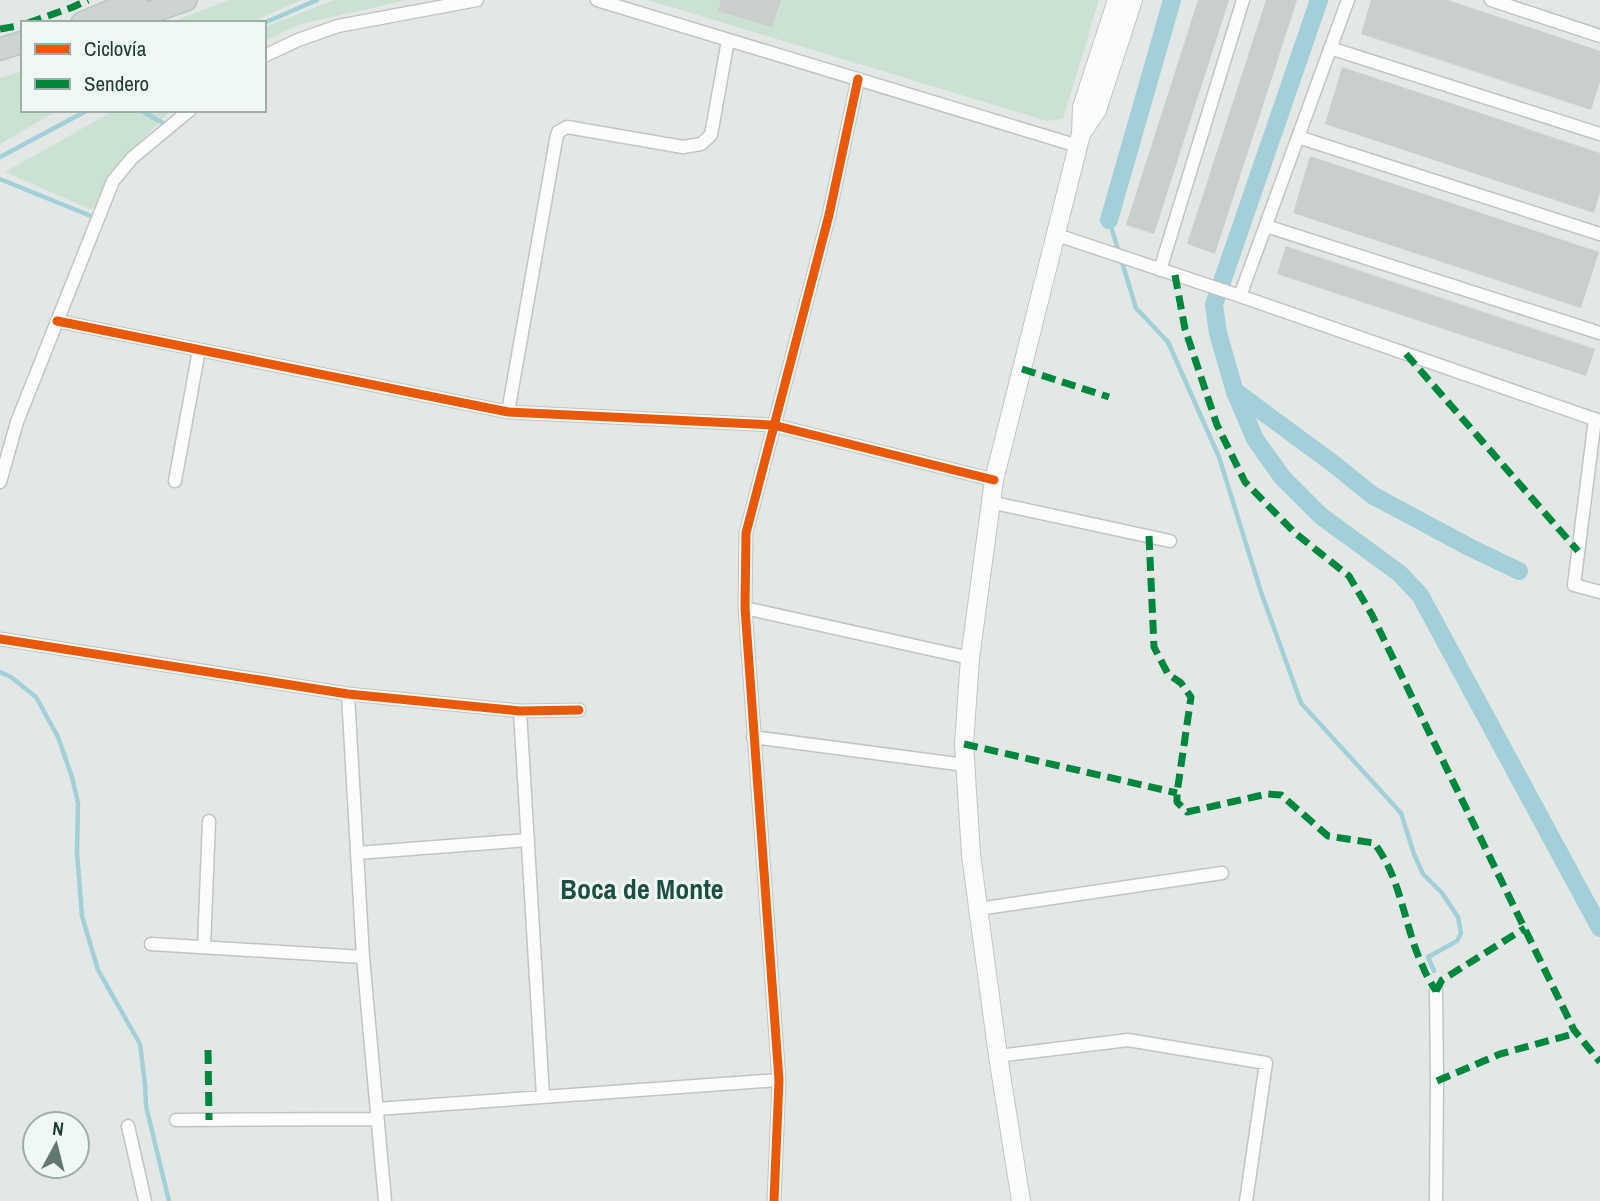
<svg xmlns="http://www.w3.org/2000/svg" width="1600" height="1201" font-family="'Archivo Narrow',sans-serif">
	<rect width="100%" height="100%" fill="#e3e8e6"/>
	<path fill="#cbe2d3" d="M229,0H302L249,23H169Z
		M334,0H407L301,24L264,41V27Z
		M648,0H1099L1063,119L1047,121Z
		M23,71V110H59L0,144V78Z
		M115,110H171L113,170L92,210L5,172Z"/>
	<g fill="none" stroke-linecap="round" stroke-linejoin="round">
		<path stroke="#a2cfd8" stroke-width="4.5" d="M264,23L317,0
			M140,110L168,126
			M0,157L88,110
			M0,179L96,218
			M1109,220L1136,308L1168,342L1219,457L1261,592L1301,703L1401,813L1414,854L1423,874L1442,893L1458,917L1461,933L1457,941L1428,957L1434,971
			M0,672L11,677L36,697L58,737L72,777L78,803L77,852L82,916L98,970L140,1044L145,1084L146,1106L169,1201"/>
		<path stroke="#a2cfd8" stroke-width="18" d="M1319,0L1214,305L1218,333L1235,392L1255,439L1282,477L1321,516L1399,573L1420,595L1600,928
			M1109,220L1172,0
			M1236,392L1335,465L1372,495L1471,548L1519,571"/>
	</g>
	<path fill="#cacfcd" d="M721,0H781L772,27L718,11Z
		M1198,0H1229L1154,234L1126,225Z
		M1266,0H1297L1215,254L1187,244Z
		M1371,0H1448L1600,51V82L1591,110L1361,34Z
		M1342,67L1600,153V193L1594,213L1325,124Z
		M1310,156L1599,252L1581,308L1293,213Z
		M1286,246L1595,349L1586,376L1277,274Z"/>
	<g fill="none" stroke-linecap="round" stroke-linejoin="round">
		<g stroke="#c0c5c3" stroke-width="15">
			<path id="street" d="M597,0L1078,146
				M1491,0L1600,36
				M1330,48L1600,134
				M264,56L298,40L338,26L477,0
				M1298,137L1600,234
				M1266,226L1600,333
				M1057,235L1240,296L1600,421
				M1160,270L1243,0
				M1240,296L1348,0
				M57,321L508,412L773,425L994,480
				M508,412L556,140L558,132L567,127L683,147L701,144L711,135L728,40
				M1595,419L1574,585L1600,592
				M175,481L199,350
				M0,482L17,422L113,181L132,158L190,110
				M990,502L1170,541
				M745,608L970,658
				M0,639L348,694L520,711L579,710
				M348,694L363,957L385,1201
				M520,711L543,1096
				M753,737L965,765
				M357,853L528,840
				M978,909L1222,873
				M151,944L363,957
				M204,947L209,821
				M998,1056L1128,1040L1266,1063L1246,1201
				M377,1109L779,1080
				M176,1120L377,1119
				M128,1126L145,1201
				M774,1201L779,1080L745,608L746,533L829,215L858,79
				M1436,1201L1437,1081L1436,991"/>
		</g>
		<g stroke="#bec6c3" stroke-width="20">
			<path id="secondary" d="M1081,134L1097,110L1133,0
				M1021,1201L998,1056L971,855L964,744L970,658L994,480L1081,134L1082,107L1117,0"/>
		</g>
		<g stroke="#bbc5c2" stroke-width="24">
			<path id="primary" d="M82,23L137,0
				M120,23L186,0
				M0,49L23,42"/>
		</g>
		<use href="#street" stroke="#fbfcfb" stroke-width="12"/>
		<use href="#secondary" stroke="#fbfcfb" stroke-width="18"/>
		<use href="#primary" stroke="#cdd4d2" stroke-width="21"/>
		<path stroke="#00873e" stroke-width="7" stroke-dasharray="14 7" stroke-linecap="butt" d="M28,23L73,7L88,0
			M0,29L23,25
			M1175,275L1185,329L1217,425L1245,482L1295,533L1349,576L1372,615L1574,1030L1600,1062
			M1406,354L1578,551
			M1022,369L1109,397
			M1149,536L1154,647L1168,674L1181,683L1191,697L1177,793V802L1187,812L1267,794L1281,795L1328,836L1374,843C1402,879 1404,927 1423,967C1426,975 1431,983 1436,991
			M964,744L1177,793
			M1436,991L1442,980L1525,928
			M208,1050L209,1120
			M1437,1081L1500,1054L1577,1033"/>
		<g stroke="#f0f8f4" stroke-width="13">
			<path id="cycleway" d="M57,321L508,412L773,425L994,480
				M0,639L348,694L520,711L579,710
				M774,1201L779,1080L745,608L746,533L829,215L858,79"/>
		</g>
		<use href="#cycleway" stroke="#e8590c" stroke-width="9"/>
	</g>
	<g text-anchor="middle" stroke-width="6" stroke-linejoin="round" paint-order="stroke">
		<g font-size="28" font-weight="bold" fill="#1c4e43" stroke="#f0f8f4">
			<text x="642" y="899">Boca de Monte</text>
		</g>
	</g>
	<rect x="21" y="21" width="245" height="91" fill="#f0f8f4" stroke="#9dada8" stroke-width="2"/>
	<rect x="35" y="44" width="35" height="10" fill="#e8590c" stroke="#9dada8" stroke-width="2"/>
	<text x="84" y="56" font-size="21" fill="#203c35">Ciclovía</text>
	<rect x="35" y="79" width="35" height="10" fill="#00873e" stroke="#9dada8" stroke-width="2"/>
	<text x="84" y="91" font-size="21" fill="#203c35">Sendero</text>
	<g transform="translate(56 1145) rotate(7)"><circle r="33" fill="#f0f8f4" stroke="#9dada8" stroke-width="2"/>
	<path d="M0-5L12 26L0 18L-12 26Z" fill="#647873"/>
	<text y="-10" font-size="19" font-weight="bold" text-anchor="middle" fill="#203c35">N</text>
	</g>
</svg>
